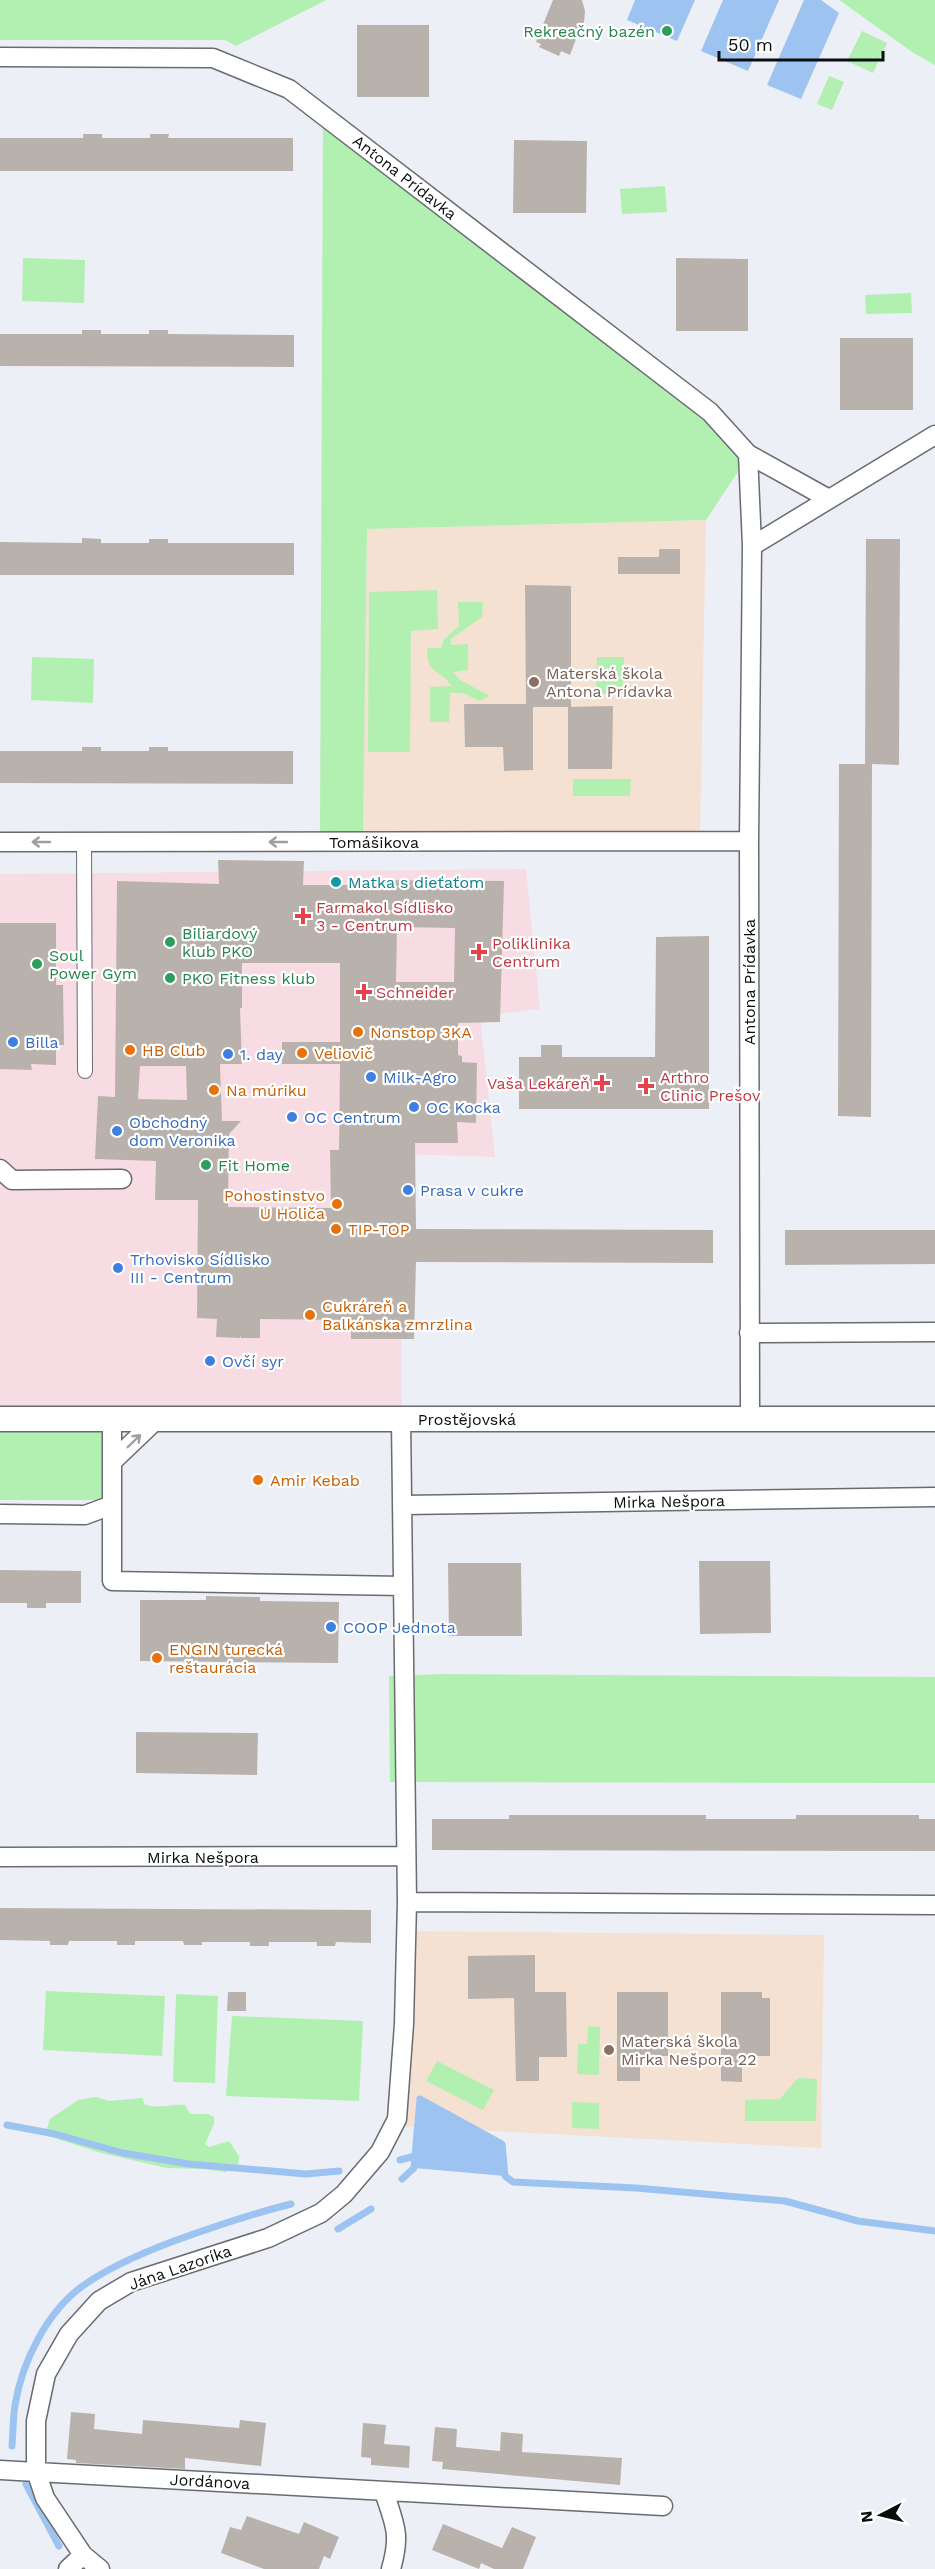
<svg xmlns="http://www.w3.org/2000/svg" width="935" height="2569" font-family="'Work Sans',sans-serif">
	<rect width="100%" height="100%" fill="#eceff6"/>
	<path fill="#f7dde3" d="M526,869L540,1009L480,1016L495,1157L399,1154L402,1418L0,1414V874Z"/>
	<path fill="#f4e1d1" d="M706,520L700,838L363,835L367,529Z
		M398,1931L824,1935L821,2148L395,2126Z"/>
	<path fill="#b2f0b1" d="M0,0H326L236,46L225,40H0Z
		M839,0H935V65L915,54Z
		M862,31L887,43L873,73L847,61Z
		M829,76L844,82L832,110L817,104Z
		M323,104L755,446L706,520L367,529L363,835L320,834Z
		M665,186L667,212L622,214L620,189Z
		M23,258L85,260L84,303L22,301Z
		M911,293L912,313L866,314L865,295Z
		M437,590L438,629L411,631L410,752H368L369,592Z
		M458,602H483L482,617L451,639V645L468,644V670L453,672L460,680L490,696L479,701L463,693H450L449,722H430V687L452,686C439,668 427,676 427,648H441L444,639L459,626Z
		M32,657L94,659L93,703L31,700Z
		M597,657H624L623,694H596Z
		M573,779H631L630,796H573Z
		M0,1414L103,1415L109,1500H0Z
		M443,1674L935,1677V1783L390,1782L389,1676Z
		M46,1991L165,1996L162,2056L43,2050Z
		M176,1994L218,1996L215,2083L173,2082Z
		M232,2016L363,2021L359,2101L226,2096Z
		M588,2026L600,2027L599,2075L577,2074L578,2044H587Z
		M437,2061L494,2090L483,2110L426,2081Z
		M798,2078L817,2079L816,2121H745V2100L780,2099Z
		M96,2097L109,2101L143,2098L144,2104C156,2110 173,2103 185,2105L190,2114H208L214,2117V2124L205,2144L209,2147L229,2141L239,2156L238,2167L225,2172L204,2169L167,2168L101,2153L45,2135L50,2119L78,2100Z
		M572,2102L599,2103V2129L572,2128Z"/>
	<path fill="#9dc4f1" d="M635,0H695L677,41L627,20Z
		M723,0H779L748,71L701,51Z
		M804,0H821L839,13L801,99L767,85Z
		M420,2099L502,2144L505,2176L414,2168Z"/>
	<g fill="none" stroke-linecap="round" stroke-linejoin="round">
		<path stroke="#9dc4f1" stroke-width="7" d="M7,2125L55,2134L123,2153L189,2164L306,2174L339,2171
			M400,2160L415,2156
			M402,2179L414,2168L420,2099L502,2144L505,2176L513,2182L636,2188L785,2201L858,2221L935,2231
			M338,2229L371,2209
			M12,2446C13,2433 13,2418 15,2405C22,2362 47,2311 84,2285C111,2266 142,2253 174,2241C213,2227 251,2214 291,2204
			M26,2484L59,2546"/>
	</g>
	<path fill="#b9b2ac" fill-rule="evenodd" d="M553,0H582L585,11L583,36L578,34L570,55L561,51L559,56L539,47L541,44L536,42Z
		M357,25H429V97H357Z
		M83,134H102V138H150V134H169L168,138H293V171H0V138H83Z
		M514,140L587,141L586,213H513Z
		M676,258L748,259V331H676Z
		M82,330H101V334H149V330H168V334L294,335V367L0,366V334H82Z
		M840,338H913V410H840Z
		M82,538L101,539V543H149V539H168V543H294V575H0V542L82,543Z
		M866,539H900L899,765L872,764L871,1117L838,1116L839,764H865Z
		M659,549H680V574H618V557H659Z
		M525,585L571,586V707H533V770L504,771L503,747H465L464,704H526Z
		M613,706L612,769H568V707Z
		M82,747H101V751H149V747H168V751H293V784L0,783V751H82Z
		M218,860L304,861L303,885H356V880L504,881L500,1022L458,1023V1055L462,1056V1062L477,1063L476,1123L457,1122L458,1143H415L416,1229L713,1230V1263L416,1262L414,1339H351V1320L260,1319V1338H241V1335L240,1338L216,1337L217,1319L197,1318L198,1200H155L156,1161L95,1159L98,1096L115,1097L117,881L219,884ZM397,927L455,928L454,982H396ZM242,963H340V1042H282V1064H340L339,1150H330L331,1208L228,1207L229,1134L241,1121H222L220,1064H242L240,1008H242ZM140,1066H186L187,1100L138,1099Z
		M0,923H56V985H63L64,1045H56V1065L31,1064L32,1070L0,1069Z
		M709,936V1109H519V1057H541V1045H562V1057H655L656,937Z
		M785,1230H935V1264L785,1265Z
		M699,1561H770L771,1633L700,1634Z
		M448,1563H521L522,1636H449Z
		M0,1570L81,1571V1603H46V1608H27V1603H0Z
		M206,1596L260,1597V1601L339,1602L338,1663L140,1661V1600H206Z
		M136,1732L258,1733L257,1775L136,1773Z
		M509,1815H706V1819H796V1815H919V1819H935V1851L432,1850V1819H509Z
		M0,1908L371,1910V1943L336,1942L335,1946H317V1942H269V1946H250V1942H202V1945H184L183,1941H135V1945H117V1941H69L68,1945H50V1941L0,1940Z
		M535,1955V1992H566L567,2057H539V2081H516L514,1998L468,1999V1956Z
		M228,1992H246V2011H227Z
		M617,1992H668V2056H640V2081H617Z
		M721,1992H762V1998H770V2056H742V2082L721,2081Z
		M71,2412L95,2414L94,2429L142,2434L143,2420L239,2428L240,2420L266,2423L261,2466L185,2458V2469L76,2463V2460L67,2459Z
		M363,2423L386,2425L384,2444L410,2446L409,2468L371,2465V2458L361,2457Z
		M435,2427L457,2429L456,2447L500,2451L501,2432L523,2434L522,2452L622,2458L620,2485L442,2469L443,2462L432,2461Z
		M247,2516L299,2534L304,2522L339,2537L330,2559L324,2556L319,2569H264L221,2553L230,2527L241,2530Z
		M443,2524L502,2548L512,2527L536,2537L523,2569H494L481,2563L479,2569L432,2550Z"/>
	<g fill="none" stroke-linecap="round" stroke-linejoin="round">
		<g stroke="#696b72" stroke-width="16">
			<path id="pedestrian" d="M84,842L85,1071"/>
		</g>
		<g stroke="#696b72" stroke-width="21">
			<path id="minor" d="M0,57L213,58L289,89L710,412L748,454L752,546L749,841L750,1419
				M748,454L829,499
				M752,546L935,435
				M0,842L749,841
				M0,1169L12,1180L122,1179
				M749,1333L935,1332
				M401,1419L407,1902L935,1905
				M112,1420V1581L403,1586
				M112,1462L156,1420
				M403,1505L935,1497
				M0,1514L85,1515L112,1505
				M0,1857L406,1856
				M0,2470L663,2506
				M384,2492C395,2525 401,2534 391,2569
				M68,2569L83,2555
				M100,2569L83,2555L45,2498L36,2471V2421L46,2374L69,2334L99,2301L131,2282L268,2238L321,2213L344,2194L380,2152L397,2119L404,2024L407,1902"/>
		</g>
		<g stroke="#696b72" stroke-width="27">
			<path id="tertiary" d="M0,1419H935"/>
		</g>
		<use href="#pedestrian" stroke="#fff" stroke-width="14"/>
		<use href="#minor" stroke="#fff" stroke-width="18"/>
		<use href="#tertiary" stroke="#fff" stroke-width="24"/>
	</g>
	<defs><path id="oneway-shaft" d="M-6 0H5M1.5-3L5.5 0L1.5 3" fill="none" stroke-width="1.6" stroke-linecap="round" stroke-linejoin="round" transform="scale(1.5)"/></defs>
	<g stroke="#9d9e9f">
		<use href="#oneway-shaft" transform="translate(41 842) rotate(-180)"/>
		<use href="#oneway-shaft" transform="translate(278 842) rotate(180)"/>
		<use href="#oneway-shaft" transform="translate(134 1441) rotate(-44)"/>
	</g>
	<g fill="#2e9e5b" stroke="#fff" stroke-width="2">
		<circle cx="667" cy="31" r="6"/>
		<circle cx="170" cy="942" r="6"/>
		<circle cx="37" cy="964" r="6"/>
		<circle cx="170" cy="978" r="6"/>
		<circle cx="206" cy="1165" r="6"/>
	</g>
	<g fill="#8d6e63" stroke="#fff" stroke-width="2">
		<circle cx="534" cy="682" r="6"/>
		<circle cx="609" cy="2050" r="6"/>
	</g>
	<circle fill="#0f9aa8" stroke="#fff" stroke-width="2" cx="336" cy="882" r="6"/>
	<g fill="#e0444e" stroke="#fff" stroke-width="2">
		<path d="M300 907h6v6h6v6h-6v6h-6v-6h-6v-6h6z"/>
		<path d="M476 943h6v6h6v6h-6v6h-6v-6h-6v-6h6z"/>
		<path d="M361 983h6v6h6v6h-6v6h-6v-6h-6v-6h6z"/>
		<path d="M599 1074h6v6h6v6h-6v6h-6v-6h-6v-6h6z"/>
		<path d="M643 1077h6v6h6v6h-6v6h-6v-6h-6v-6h6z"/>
	</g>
	<g fill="#e8710a" stroke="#fff" stroke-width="2">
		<circle cx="358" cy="1032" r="6"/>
		<circle cx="130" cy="1050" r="6"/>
		<circle cx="302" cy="1053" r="6"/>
		<circle cx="214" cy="1090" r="6"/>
		<circle cx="337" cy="1204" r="6"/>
		<circle cx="336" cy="1229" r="6"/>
		<circle cx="310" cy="1315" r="6"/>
		<circle cx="258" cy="1480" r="6"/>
		<circle cx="157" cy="1658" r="6"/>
	</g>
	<g fill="#3f7fe0" stroke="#fff" stroke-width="2">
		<circle cx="13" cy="1042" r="6"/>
		<circle cx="228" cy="1054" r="6"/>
		<circle cx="371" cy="1077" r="6"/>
		<circle cx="414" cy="1107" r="6"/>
		<circle cx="292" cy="1117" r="6"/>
		<circle cx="117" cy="1131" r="6"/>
		<circle cx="408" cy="1190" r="6"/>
		<circle cx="118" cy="1268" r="6"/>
		<circle cx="210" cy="1361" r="6"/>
		<circle cx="331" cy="1627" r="6"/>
	</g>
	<g text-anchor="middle" stroke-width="4.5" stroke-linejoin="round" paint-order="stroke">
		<g font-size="16" fill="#27864d" stroke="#fff" text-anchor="start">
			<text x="655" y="37" text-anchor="end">Rekreačný bazén</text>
			<text x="182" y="939">Biliardový<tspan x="182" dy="18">klub PKO</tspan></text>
			<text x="49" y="961">Soul<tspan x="49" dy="18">Power Gym</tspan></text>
			<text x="182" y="984">PKO Fitness klub</text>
			<text x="218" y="1171">Fit Home</text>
		</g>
		<g font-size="16" fill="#0b0c0e" stroke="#fff">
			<text transform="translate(405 177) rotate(38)" y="6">Antona Prídavka</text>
			<text x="374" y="848">Tomášikova</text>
			<text transform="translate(749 982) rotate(-90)" y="6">Antona Prídavka</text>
			<text x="467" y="1425">Prostějovská</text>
			<text transform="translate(669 1501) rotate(-1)" y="6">Mirka Nešpora</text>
			<text x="203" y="1863">Mirka Nešpora</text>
			<text transform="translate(180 2267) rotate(-19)" y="6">Jána Lazoríka</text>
			<text transform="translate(210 2481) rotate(3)" y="6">Jordánova</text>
		</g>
		<g font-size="16" fill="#785e54" stroke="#fff" text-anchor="start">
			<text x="546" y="679">Materská škola<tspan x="546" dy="18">Antona Prídavka</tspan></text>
			<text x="621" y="2047">Materská škola<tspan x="621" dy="18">Mirka Nešpora 22</tspan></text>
		</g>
		<g font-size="16" fill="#0d838f" stroke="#fff" text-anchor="start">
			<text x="348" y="888">Matka s dieťaťom</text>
		</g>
		<g font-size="16" fill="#be3a42" stroke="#fff" text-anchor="start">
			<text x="316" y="913">Farmakol Sídlisko<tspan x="316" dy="18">3 - Centrum</tspan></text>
			<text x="492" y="949">Poliklinika<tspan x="492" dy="18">Centrum</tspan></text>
			<text x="376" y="998">Schneider</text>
			<text x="660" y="1083">Arthro<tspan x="660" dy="18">Clinic Prešov</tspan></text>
			<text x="590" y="1089" text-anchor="end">Vaša Lekáreň</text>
		</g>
		<g font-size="16" fill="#c56008" stroke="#fff" text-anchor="start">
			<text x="370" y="1038">Nonstop 3KA</text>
			<text x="142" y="1056">HB Club</text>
			<text x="314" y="1059">Veliovič</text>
			<text x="226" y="1096">Na múriku</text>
			<text x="325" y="1201" text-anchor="end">Pohostinstvo<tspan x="325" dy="18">U Holiča</tspan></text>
			<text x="348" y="1235">TIP-TOP</text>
			<text x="322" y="1312">Cukráreň a<tspan x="322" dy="18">Balkánska zmrzlina</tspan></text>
			<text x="270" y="1486">Amir Kebab</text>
			<text x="169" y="1655">ENGIN turecká<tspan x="169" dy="18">reštaurácia</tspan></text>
		</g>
		<g font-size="16" fill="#366cbe" stroke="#fff" text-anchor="start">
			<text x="25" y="1048">Billa</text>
			<text x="240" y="1060">1. day</text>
			<text x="383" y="1083">Milk-Agro</text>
			<text x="426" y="1113">OC Kocka</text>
			<text x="304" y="1123">OC Centrum</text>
			<text x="129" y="1128">Obchodný<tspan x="129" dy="18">dom Veronika</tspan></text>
			<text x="420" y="1196">Prasa v cukre</text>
			<text x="130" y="1265">Trhovisko Sídlisko<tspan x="130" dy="18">III - Centrum</tspan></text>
			<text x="222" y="1367">Ovčí syr</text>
			<text x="343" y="1633">COOP Jednota</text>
		</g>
	</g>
	<g transform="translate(881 2515) rotate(263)" stroke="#ffffff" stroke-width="4.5" paint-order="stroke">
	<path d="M0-4.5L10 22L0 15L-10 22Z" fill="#0b0c0e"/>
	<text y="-9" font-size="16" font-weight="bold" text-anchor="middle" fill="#0b0c0e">N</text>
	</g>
	<path d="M719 51v9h164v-9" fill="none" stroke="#0b0c0e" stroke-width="3"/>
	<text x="728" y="51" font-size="18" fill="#0b0c0e" stroke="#ffffff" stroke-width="4.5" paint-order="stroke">50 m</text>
</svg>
